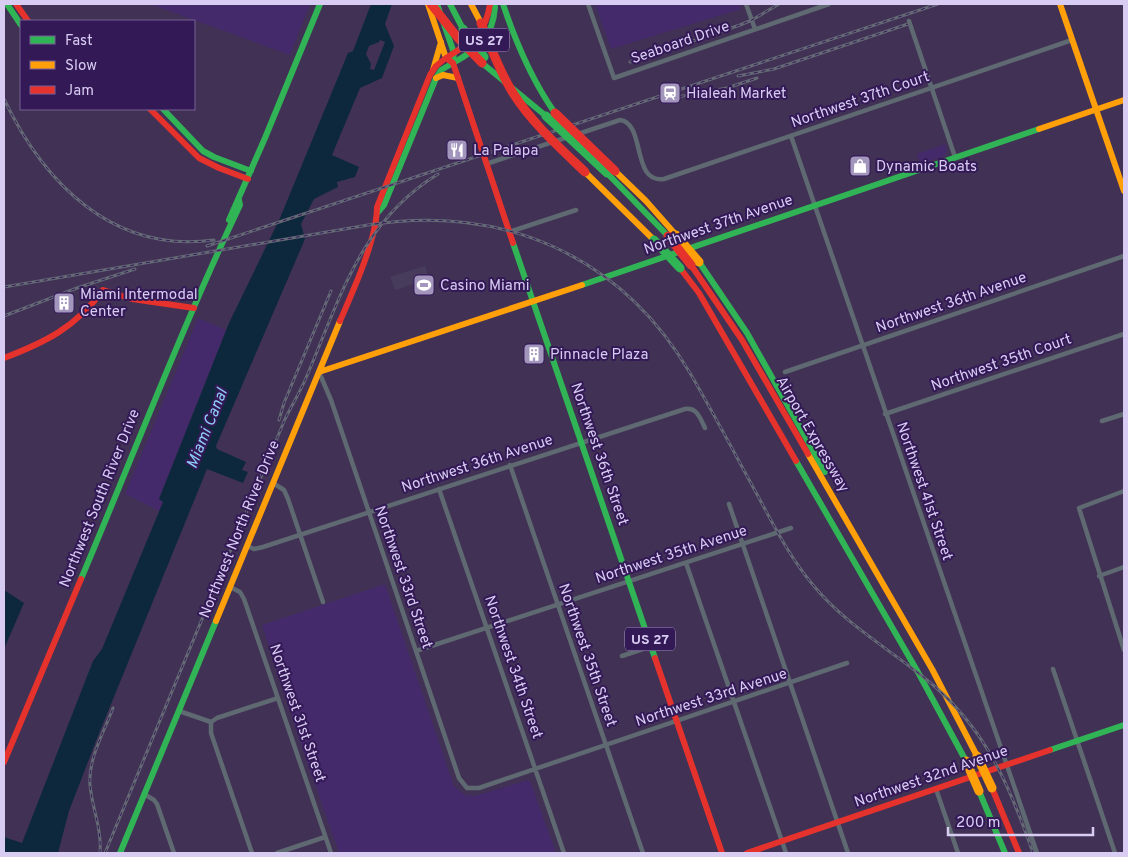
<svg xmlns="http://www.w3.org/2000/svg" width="1128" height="857" font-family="Overpass,sans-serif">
	<rect width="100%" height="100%" fill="#413255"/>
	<path fill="#442a6b" d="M150,4H310L290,55Z
		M595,4H739L741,9L611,49Z
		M945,144L947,151L945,156L920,164L917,154Z
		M198,318L226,330L159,499L163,502L159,511L125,494Z
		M385,584L454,786L465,795L475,796L528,780L531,783L556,853H339L313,778H312L262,625Z"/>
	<path fill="#473c5b" d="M425,266L429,279L395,290L390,277Z"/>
	<path fill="#0d283c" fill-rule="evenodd" d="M371,4H392L385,24L394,46L382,78L360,88L332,155L359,167L355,177L337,182L338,187L314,199L301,224L305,239L216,446L217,449L246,462L242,470L248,472L243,483L207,469L98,736L69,811L58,853H4V837L22,843L93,661L102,649L163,502L159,499L229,323L280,218L348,53L353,51ZM380,40L385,42L374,70L370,69L371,64L366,54L369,46L379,42Z
		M4,590L24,603L4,649Z"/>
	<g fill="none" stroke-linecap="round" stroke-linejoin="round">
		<path stroke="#5f6971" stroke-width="4.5" d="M588,4L614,78L829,4
			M746,4L755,29
			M909,21L955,157
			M578,134L620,120C646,123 631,184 664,179L1072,40
			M791,136L1037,853
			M486,164L568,137
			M509,232L576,210
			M319,372L331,400L459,778L467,788H479L847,663
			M785,372L1124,256
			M885,414L1124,334
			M1102,421L1124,414
			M510,465L643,853
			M273,483L284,490L288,499L323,602
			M439,489L564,853
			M1124,491L1079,508L1124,650
			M729,504L848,853
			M247,546L254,549L263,547L685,409C697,407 700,418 705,428
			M686,563L786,853
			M1099,576L1124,567
			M230,587L240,592L244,599L331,853
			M416,651L791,528
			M622,656L652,646
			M1053,669L1115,853
			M179,711L211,722
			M211,722V733L252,853
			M211,722L217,718L278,698
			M936,789L958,853
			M144,794L154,800L157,804L174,853
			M277,853L325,837"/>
		<path stroke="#30b455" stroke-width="6" d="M7,4L21,25
			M437,4L454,53L453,59
			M450,4L463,29
			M503,4C516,43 531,79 555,113
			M453,63C478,49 493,37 495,7
			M482,63L546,116
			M163,109L203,151L214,157L251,171
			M607,173L668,236
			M378,212L384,205L436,78L441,70L453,63
			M229,220L265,138L320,4
			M513,243L655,658
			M699,262L747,333L825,472
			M582,285L1039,129
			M796,461L919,674L966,761
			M81,579C134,454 182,327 240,205L239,200
			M1050,750L1124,725
			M979,791L1005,853
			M120,853L216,621"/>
		<path stroke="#ff9f0a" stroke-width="6" d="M428,4L446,58
			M471,4L481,23
			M1060,4L1124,191
			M433,70L441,42
			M436,78L443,75L458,78
			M1039,129L1124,100
			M615,171L646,201L676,235
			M585,172L654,240
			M319,372L582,285
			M808,454L932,669L977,756
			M216,621L340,321"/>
		<path stroke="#e5322d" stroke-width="6" d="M16,4L28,21
			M490,4C486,34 470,43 446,58L453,63L513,243
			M150,109L199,158L219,168L248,179
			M691,265L742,340L808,454
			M680,268L699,293L796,461
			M340,321C353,291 377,239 377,207L430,75L436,66L446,58
			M4,358C46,342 76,327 103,290L132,299L194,308
			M655,658L722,853
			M4,762L81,579
			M992,788L1019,853
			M747,853L1050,750"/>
		<g stroke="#646975" stroke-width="3">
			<path id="rail" d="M630,62L740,25L752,20L779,4
				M738,76L774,69L908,24
				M672,98L727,88L757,78
				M4,99C44,183 113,254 214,240
				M207,246L938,4
				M4,287L368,225C502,204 620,254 690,373C714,414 736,456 759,498C775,528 791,559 813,585C845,624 888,648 927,680C985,727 1009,784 1033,853
				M4,316L77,288L135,269
				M279,420L284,403L331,291
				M100,853C102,829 92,808 90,785C88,759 104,732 113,708
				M105,853L285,419C292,405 300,392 306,378C340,299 360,222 438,174"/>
		</g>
		<use href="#rail" stroke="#341957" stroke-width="1" stroke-dasharray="4" stroke-linecap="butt"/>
		<path stroke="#30b455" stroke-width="9" d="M463,29L484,57
			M546,116L607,173
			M654,240L680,268"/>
		<path stroke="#ff9f0a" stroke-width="9" d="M676,235L699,262
			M977,756L992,788
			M966,761L979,791"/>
		<path stroke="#e5322d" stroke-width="9" d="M431,4L458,38L482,63
			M481,23C491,47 499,71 513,93C532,123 559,147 585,172
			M555,113L615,171
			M668,236L691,265"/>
	</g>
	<defs>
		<g id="station-square" transform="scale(1.125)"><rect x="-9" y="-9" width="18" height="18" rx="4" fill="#a396bc" stroke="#341957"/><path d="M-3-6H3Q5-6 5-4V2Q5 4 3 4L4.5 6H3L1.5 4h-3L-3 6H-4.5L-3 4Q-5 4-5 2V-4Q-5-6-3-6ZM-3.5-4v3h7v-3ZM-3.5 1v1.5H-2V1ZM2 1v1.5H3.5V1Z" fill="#fff"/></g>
		<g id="restaurant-square" transform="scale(1.125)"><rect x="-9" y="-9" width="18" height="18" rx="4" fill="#a396bc" stroke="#341957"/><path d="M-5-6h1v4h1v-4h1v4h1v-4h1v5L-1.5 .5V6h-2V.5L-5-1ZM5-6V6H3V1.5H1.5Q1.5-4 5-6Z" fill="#fff"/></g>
		<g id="shop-square" transform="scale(1.125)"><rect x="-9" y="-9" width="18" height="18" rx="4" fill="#a396bc" stroke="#341957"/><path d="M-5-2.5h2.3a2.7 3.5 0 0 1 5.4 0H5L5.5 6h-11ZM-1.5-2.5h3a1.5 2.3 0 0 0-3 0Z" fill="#fff"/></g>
		<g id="stadium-square" transform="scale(1.125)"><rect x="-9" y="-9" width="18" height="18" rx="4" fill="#a396bc" stroke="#341957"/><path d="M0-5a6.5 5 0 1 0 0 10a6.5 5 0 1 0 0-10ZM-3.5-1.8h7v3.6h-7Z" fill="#fff"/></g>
		<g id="building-square" transform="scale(1.125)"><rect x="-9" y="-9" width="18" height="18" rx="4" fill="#a396bc" stroke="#341957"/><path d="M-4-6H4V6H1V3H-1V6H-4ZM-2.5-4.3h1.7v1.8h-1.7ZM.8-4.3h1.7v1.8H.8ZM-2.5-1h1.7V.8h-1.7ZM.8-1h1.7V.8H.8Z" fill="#fff"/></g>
	</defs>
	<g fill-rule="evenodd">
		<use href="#station-square" x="670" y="93"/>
		<use href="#restaurant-square" x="457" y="150"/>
		<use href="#shop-square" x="860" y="166"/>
		<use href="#stadium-square" x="424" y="285"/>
		<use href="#building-square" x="64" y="303"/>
		<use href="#building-square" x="534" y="354"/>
	</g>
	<g text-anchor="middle" stroke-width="4" stroke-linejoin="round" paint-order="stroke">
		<g fill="#341957" stroke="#a796c4" stroke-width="1">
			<rect x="459" y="28.5" width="50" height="23" rx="4"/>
			<rect x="625" y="627.5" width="50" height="23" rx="4"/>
		</g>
		<g font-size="14" font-weight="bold" fill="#d8ccf3">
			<text x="484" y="45">US 27</text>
			<text x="650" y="644">US 27</text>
		</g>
		<g font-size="15" fill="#d8ccf3" stroke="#341957">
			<text transform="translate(680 42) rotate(-19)" y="5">Seaboard Drive</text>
			<text transform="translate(860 99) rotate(-19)" y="5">Northwest 37th Court</text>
			<text transform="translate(718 224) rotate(-19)" y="5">Northwest 37th Avenue</text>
			<text transform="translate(951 302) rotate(-19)" y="5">Northwest 36th Avenue</text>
			<text transform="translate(1001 362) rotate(-19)" y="5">Northwest 35th Court</text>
			<text transform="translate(813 434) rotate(60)" y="5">Airport Expressway</text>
			<text transform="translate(600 454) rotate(71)" y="5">Northwest 36th Street</text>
			<text transform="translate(477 463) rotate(-18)" y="5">Northwest 36th Avenue</text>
			<text transform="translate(925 491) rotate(71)" y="5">Northwest 41st Street</text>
			<text transform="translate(99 498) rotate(-68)" y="5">Northwest South River Drive</text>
			<text transform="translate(239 529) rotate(-68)" y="5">Northwest North River Drive</text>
			<text transform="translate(671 554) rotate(-18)" y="5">Northwest 35th Avenue</text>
			<text transform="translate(404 577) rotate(71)" y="5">Northwest 33rd Street</text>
			<text transform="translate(588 655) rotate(71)" y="5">Northwest 35th Street</text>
			<text transform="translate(514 667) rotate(71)" y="5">Northwest 34th Street</text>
			<text transform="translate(711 697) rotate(-18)" y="5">Northwest 33rd Avenue</text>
			<text transform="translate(298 713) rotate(71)" y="5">Northwest 31st Street</text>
			<text transform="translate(931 776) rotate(-19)" y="5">Northwest 32nd Avenue</text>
		</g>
		<g font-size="15" fill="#d8ccf3" stroke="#341957" text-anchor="start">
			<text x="686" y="98">Hialeah Market</text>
			<text x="473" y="155">La Palapa</text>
			<text x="876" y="171">Dynamic Boats</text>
			<text x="440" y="290">Casino Miami</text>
			<text x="80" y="299">Miami Intermodal<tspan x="80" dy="17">Center</tspan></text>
			<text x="550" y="359">Pinnacle Plaza</text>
		</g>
		<g font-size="16" font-style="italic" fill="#8ecefa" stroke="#341957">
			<text transform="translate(206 428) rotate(-68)" y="6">Miami Canal</text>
		</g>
	</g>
	<rect width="1128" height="857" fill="none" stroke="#d8ccf3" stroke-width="10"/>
	<rect x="20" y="20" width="175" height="90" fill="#341957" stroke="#766195"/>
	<rect x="30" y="36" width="25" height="8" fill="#30b455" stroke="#766195"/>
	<text x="65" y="45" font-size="15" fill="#d8ccf3">Fast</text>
	<rect x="30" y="61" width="25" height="8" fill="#ff9f0a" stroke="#766195"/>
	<text x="65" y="70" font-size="15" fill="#d8ccf3">Slow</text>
	<rect x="30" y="86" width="25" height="8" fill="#e5322d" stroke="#766195"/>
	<text x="65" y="95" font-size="15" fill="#d8ccf3">Jam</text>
	<path d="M948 827v8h145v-8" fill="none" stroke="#d8ccf3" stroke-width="2.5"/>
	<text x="956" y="827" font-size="15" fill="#d8ccf3" stroke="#341957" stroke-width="4" paint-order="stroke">200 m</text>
</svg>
